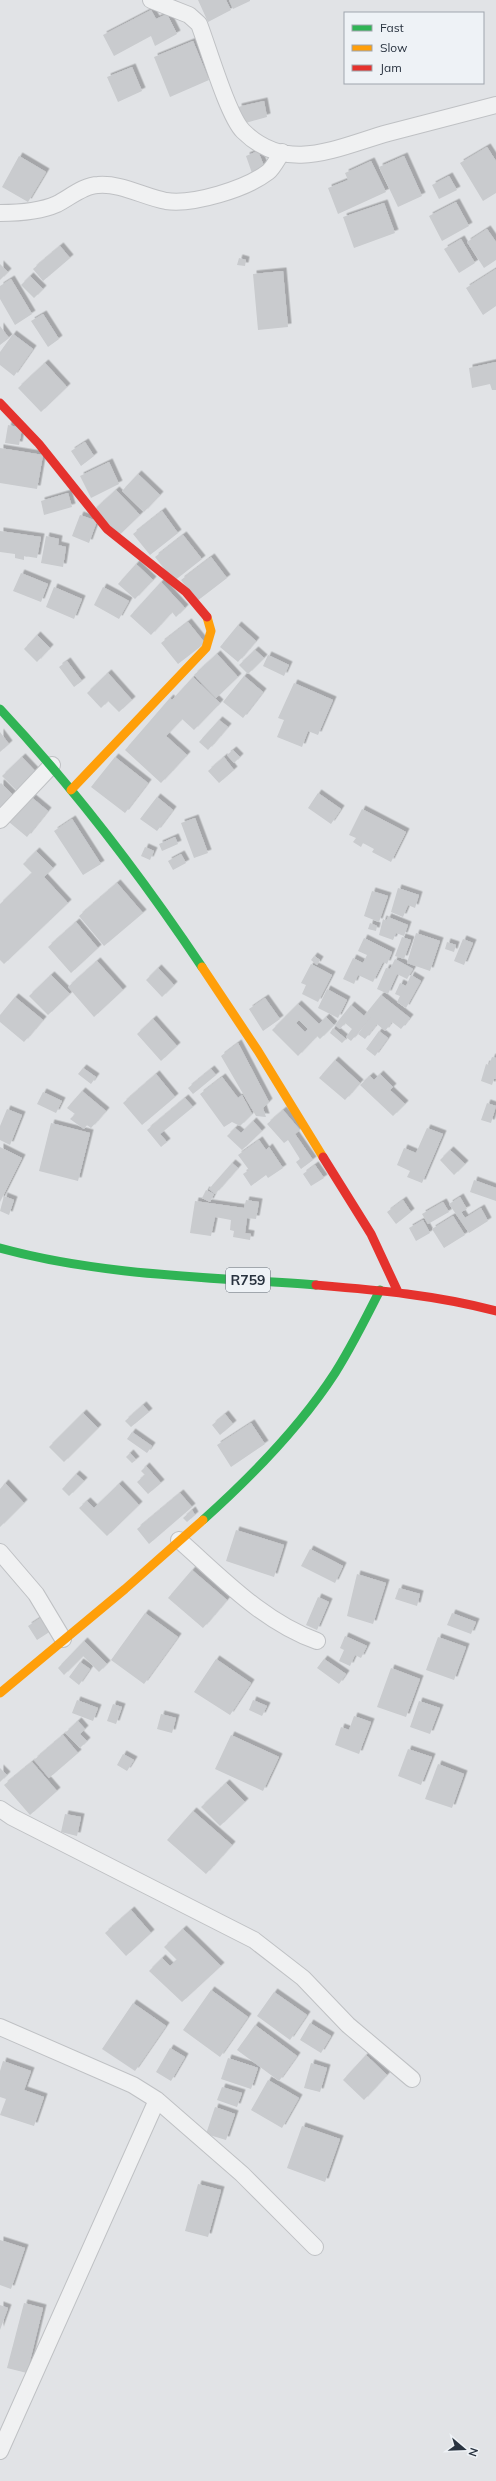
<svg xmlns="http://www.w3.org/2000/svg" width="496" height="2481" font-family="Mulish,sans-serif">
	<defs>
		<filter id="shadow"><feDropShadow dx="3.5" dy="-3.5" stdDeviation="0" flood-color="#0004"/></filter>
	</defs>
	<rect width="100%" height="100%" fill="#e1e3e6"/>
	<path fill="#c9cbce" fill-rule="evenodd" filter="url(#shadow)" d="M198,0H226L231,10L208,22Z
		M229,0H250V1L233,9Z
		M151,10L156,19L167,14L177,34L155,46L151,36L114,56L103,35Z
		M193,41L209,80L170,97L154,57Z
		M132,67L142,91L118,102L107,77Z
		M264,101L267,117L242,124L238,107Z
		M487,147L496,161V193L483,201L460,163Z
		M258,151L266,171L253,176L246,156Z
		M19,156L46,172L28,202L2,187Z
		M404,156L422,196L398,207L379,167Z
		M371,161L386,192L338,214L328,188L348,180L345,173Z
		M449,176L457,190L439,199L432,185Z
		M456,202L469,226L442,241L429,216Z
		M384,203L395,233L354,248L343,217Z
		M487,229L496,242V260L484,268L467,242Z
		M461,239L475,263L459,273L444,249Z
		M60,246L70,258L43,281L33,269Z
		M239,258L246,260L245,266L237,265Z
		M0,264L8,272L0,280Z
		M496,269V306L483,315L466,288Z
		M283,271L288,327L258,330L253,274Z
		M30,276L43,289L34,298L21,285Z
		M11,279L32,314L15,325L0,299V286Z
		M43,314L59,339L48,347L31,321Z
		M0,326L9,338L0,345Z
		M13,334L33,349L14,376L0,365V352Z
		M496,362V390H492L490,384L472,388L469,368Z
		M45,363L67,387L41,412L18,388Z
		M8,425L22,428L19,445L5,443Z
		M85,442L94,456L81,466L71,451Z
		M0,448L43,455L37,489L0,483Z
		M109,462L119,484L91,498L80,476Z
		M138,474L160,495L144,512L122,491Z
		M116,490L140,515L117,537L93,511Z
		M68,493L72,507L44,515L41,501Z
		M162,511L178,533L150,555L133,534Z
		M80,515L97,521L89,543L72,536Z
		M0,531L41,537L37,558L24,556V560L15,558V554L0,552Z
		M183,535L202,559L174,581L155,557Z
		M46,536L59,539L58,545L66,547L63,567L41,563Z
		M211,557L227,578L197,601L181,580Z
		M136,564L153,580L135,599L118,584Z
		M21,573L48,584L41,602L13,591Z
		M161,582L185,608L176,617L172,612L151,635L130,616Z
		M54,587L82,599L74,619L46,607Z
		M103,587L129,601L119,619L94,605Z
		M188,622L205,643L178,664L161,643Z
		M238,625L256,641L238,662L220,647Z
		M37,635L50,648L37,662L24,649Z
		M255,650L264,658L248,674L239,665Z
		M217,654L238,677L216,698L194,675Z
		M268,655L289,665L284,676L263,666Z
		M67,661L82,681L74,687L59,667Z
		M108,673L132,700L119,712L108,701L101,708L87,693Z
		M244,676L263,692L243,718L223,702Z
		M193,677L220,703L194,730L182,719L166,736L187,755L161,783L125,750L170,698L172,700Z
		M294,683L333,700L318,735L308,731L302,747L277,737L284,720L278,718Z
		M219,720L228,727L208,750L199,742Z
		M0,732L9,744L0,752Z
		M233,750L240,757L234,763L227,755Z
		M22,757L37,773L18,792L2,776Z
		M115,757L148,783L125,813L91,787Z
		M224,757L234,770L219,783L208,771Z
		M1,783L17,799L0,815V784Z
		M318,793L341,809L331,824L308,808Z
		M30,796L48,811L27,837L9,822Z
		M157,797L173,810L157,831L140,819Z
		M362,809L406,832L391,862L372,852L374,849L363,843L361,847L353,842L356,838L349,835Z
		M195,818L208,853L194,858L181,823Z
		M72,819L101,864L83,875L54,831Z
		M175,837L178,844L162,851L159,844Z
		M145,847L154,851L150,860L141,856Z
		M36,851L53,868L44,877L68,903L4,964L0,960V904L32,873L23,864Z
		M181,854L186,863L173,870L168,861Z
		M117,883L143,913L104,946L79,916Z
		M398,888L419,895L415,908L408,905L403,917L391,912Z
		M372,891L388,896L379,922L364,916Z
		M388,917L408,925L404,936L396,933L393,940L379,935L383,919L386,921Z
		M76,922L98,948L71,973L48,947Z
		M370,923L377,926L376,931L368,929Z
		M416,933L440,941L430,971L407,963Z
		M402,937L411,940L404,959L395,956Z
		M364,938L392,952L387,964L383,962L373,982L358,975L354,984L343,979L353,958L363,963L367,955L358,951Z
		M463,939L473,943L464,965L454,961Z
		M447,942L456,945L454,952L445,949Z
		M314,956L320,960L317,965L311,960Z
		M395,959L413,969L407,979L397,974L388,994L377,989L386,968L390,969Z
		M97,961L123,990L94,1017L68,987Z
		M311,964L332,975L318,1002L302,994L306,985L301,983Z
		M158,968L174,985L162,997L146,980Z
		M51,975L70,994L48,1015L29,996Z
		M411,975L421,981L406,1008L397,1002L400,996L395,994L400,983L406,986Z
		M327,989L347,1000L338,1018L318,1008Z
		M381,995L410,1018L401,1029L392,1022L385,1031L377,1024L365,1039L358,1034L371,1017L351,1041L346,1037L352,1029L345,1023L340,1029L335,1025L351,1005L364,1016Z
		M15,997L43,1020L24,1042L0,1022V1015Z
		M265,998L280,1019L263,1031L249,1009Z
		M298,1004L319,1024L326,1017L334,1025L320,1039L317,1036L298,1056L272,1030ZM299,1020L308,1029L305,1032L296,1023Z
		M153,1019L177,1046L161,1061L137,1034Z
		M333,1028L346,1039L342,1043L330,1033Z
		M379,1031L388,1038L375,1056L366,1049Z
		M238,1043L269,1102L263,1108L266,1117L256,1116L221,1056Z
		M492,1057L496,1058V1079H494L492,1085L481,1081L486,1064L489,1065Z
		M335,1060L360,1083L345,1100L319,1078Z
		M83,1068L96,1077L91,1084L78,1074Z
		M211,1069L216,1075L193,1094L188,1088Z
		M156,1074L175,1097L142,1125L123,1103Z
		M380,1074L393,1087L390,1090L405,1104L393,1116L360,1085L370,1076L374,1080Z
		M222,1077L238,1098L242,1095L252,1114L240,1126L232,1122L224,1127L200,1094Z
		M82,1091L106,1111L91,1128L87,1125L84,1129L70,1119L75,1114L67,1108Z
		M43,1092L62,1101L56,1113L37,1104Z
		M185,1098L193,1107L160,1134L167,1142L161,1147L147,1130Z
		M487,1103L496,1106L491,1123L481,1120Z
		M7,1109L22,1115L10,1145L0,1140V1126Z
		M283,1110L300,1130L295,1134L313,1160L301,1169L296,1162L300,1159L288,1140L284,1143L267,1124Z
		M253,1121L262,1131L242,1150L227,1136L235,1128L241,1133Z
		M51,1123L90,1133L78,1181L39,1171Z
		M427,1128L443,1134L422,1183L407,1177L410,1171L397,1165L404,1148L416,1153Z
		M259,1140L266,1150L269,1147L283,1168L268,1178L266,1175L251,1186L243,1174L249,1170L238,1155Z
		M0,1147L22,1158L0,1202Z
		M450,1150L465,1164L454,1175L440,1160Z
		M232,1163L238,1168L215,1194L209,1189Z
		M315,1165L324,1178L311,1186L303,1174Z
		M474,1180L496,1188V1201L470,1192Z
		M206,1190L214,1194L210,1202L202,1198Z
		M4,1196L14,1200L9,1215L0,1211Z
		M460,1197L467,1209L461,1212L465,1218L481,1208L488,1221L469,1233L449,1204Z
		M246,1200L259,1202L256,1219L247,1218L245,1233L251,1234L250,1240L233,1237L234,1231L230,1230L231,1220L215,1217L211,1236L190,1233L195,1201L244,1208Z
		M403,1200L411,1212L396,1224L387,1212Z
		M443,1202L449,1212L428,1224L422,1214Z
		M453,1216L465,1235L444,1248L432,1229Z
		M423,1220L430,1233L416,1241L409,1228Z
		M143,1405L149,1412L131,1427L125,1421Z
		M83,1413L98,1428L64,1462L49,1447Z
		M225,1414L233,1424L220,1435L212,1425Z
		M251,1423L265,1444L231,1467L217,1445Z
		M132,1432L152,1446L147,1453L127,1439Z
		M130,1453L136,1460L132,1463L126,1457Z
		M146,1466L161,1483L148,1494L137,1482L145,1475L141,1471Z
		M76,1474L84,1481L69,1496L62,1489Z
		M5,1483L24,1503L0,1527V1489Z
		M119,1484L139,1505L107,1536L79,1508L87,1501L94,1508Z
		M180,1493L192,1507L149,1544L137,1529Z
		M192,1510L195,1515L187,1522L183,1518Z
		M236,1530L284,1545L274,1577L226,1561Z
		M310,1549L343,1566L335,1583L301,1566Z
		M192,1570L227,1600L203,1628L168,1598Z
		M357,1574L386,1583L373,1624L347,1616Z
		M399,1588L420,1594L417,1606L395,1599Z
		M318,1597L329,1602L317,1630L306,1625Z
		M145,1613L178,1637L144,1684L111,1660Z
		M452,1613L476,1622L471,1634L447,1625Z
		M45,1615L54,1629L37,1640L28,1626Z
		M345,1636L367,1646L361,1658L355,1655L350,1666L339,1661L344,1650L340,1648Z
		M438,1637L466,1647L454,1680L426,1670Z
		M84,1641L107,1664L99,1672L83,1656L64,1675L58,1668Z
		M216,1659L251,1683L230,1715L194,1692Z
		M324,1659L346,1674L339,1684L317,1668Z
		M80,1662L90,1669L79,1685L69,1677Z
		M391,1668L420,1679L406,1717L377,1707Z
		M77,1700L98,1708L93,1721L72,1713Z
		M253,1700L267,1706L262,1716L249,1710Z
		M419,1701L440,1708L430,1734L410,1727Z
		M113,1704L122,1707L116,1724L107,1721Z
		M161,1714L176,1718L172,1733L157,1729Z
		M354,1716L371,1722L359,1754L335,1745L341,1727L349,1730Z
		M78,1721L85,1729L80,1734L87,1741L80,1748L65,1733Z
		M63,1735L78,1753L49,1778L34,1760Z
		M231,1735L279,1757L263,1791L215,1769Z
		M408,1749L432,1757L421,1785L398,1776Z
		M123,1754L134,1760L127,1771L117,1765Z
		M32,1762L57,1791L30,1815L4,1785Z
		M438,1764L464,1774L452,1808L425,1799Z
		M0,1768L7,1775L0,1782Z
		M226,1783L245,1802L220,1826L201,1807Z
		M193,1811L232,1845L206,1874L167,1840Z
		M65,1814L81,1817L77,1836L61,1832Z
		M131,1910L151,1933L126,1956L105,1933Z
		M183,1929L221,1966L182,2002L149,1971L162,1958L170,1966L177,1960L164,1947Z
		M211,1990L248,2017L220,2057L183,2030Z
		M274,1992L307,2015L290,2040L257,2016Z
		M133,2003L166,2026L135,2071L102,2049Z
		M310,2023L331,2036L321,2053L300,2040Z
		M255,2025L297,2056L279,2081L237,2050Z
		M170,2048L185,2057L171,2081L156,2072Z
		M366,2055L387,2075L364,2100L343,2080Z
		M228,2058L258,2068L251,2089L221,2079Z
		M3,2061L31,2071L24,2090L44,2097L34,2126L0,2115L6,2099L0,2097V2071Z
		M311,2063L327,2068L320,2092L304,2088Z
		M268,2080L299,2098L282,2128L251,2110Z
		M222,2087L242,2093L237,2107L217,2100Z
		M215,2107L235,2114L226,2140L206,2134Z
		M302,2126L340,2139L325,2182L287,2168Z
		M198,2184L221,2190L208,2237L185,2231Z
		M0,2240L25,2248L11,2289L0,2285Z
		M24,2303L43,2308L27,2373L7,2368Z
		M0,2305L8,2308L0,2330Z"/>
	<g fill="none" stroke-linecap="round" stroke-linejoin="round">
		<g stroke="#bfc1c4" stroke-width="18">
			<path id="street" d="M151,0L189,15L199,24C208,47 228,116 243,131C287,175 338,147 388,133C424,124 460,114 496,105
				M0,213C19,213 39,212 57,204C69,198 84,185 98,185C121,183 144,197 166,201C193,205 246,189 268,172C273,168 278,158 282,152
				M0,820L52,765
				M179,1540C221,1577 263,1622 317,1641
				M0,1552L36,1594L63,1639
				M0,1809L12,1817L254,1940L303,1978L348,2025L412,2079
				M0,2027L133,2085L157,2100L242,2174L315,2247
				M0,2451L157,2100"/>
		</g>
		<use href="#street" stroke="#f0f1f2" stroke-width="16"/>
		<path stroke="#30b455" stroke-width="9" d="M0,709C75,789 141,876 202,967
			M0,1248C102,1276 211,1277 316,1285
			M203,1520C251,1477 300,1427 335,1373C352,1346 366,1318 380,1290"/>
		<path stroke="#ff9f0a" stroke-width="9" d="M71,790L206,648L211,631L207,617
			M202,967L258,1051L323,1157
			M0,1693L125,1589L203,1520"/>
		<path stroke="#e5322d" stroke-width="9" d="M0,403L39,444L107,529L186,592L207,617
			M323,1157L371,1234L398,1292
			M316,1285C376,1290 437,1295 496,1311"/>
	</g>
	<g text-anchor="middle" stroke-width="3" stroke-linejoin="round" paint-order="stroke">
		<rect fill="#eef2f6" stroke="#636c76" stroke-width="1" x="226" y="1268" width="44" height="24" rx="3"/>
		<g font-size="14" font-weight="bold" fill="#28323f">
			<text x="248" y="1285">R759</text>
		</g>
	</g>
	<rect x="344" y="12" width="140" height="72" fill="#eef2f6" stroke="#9fa5ad"/>
	<rect x="352" y="25" width="20" height="6" fill="#30b455" stroke="#9fa5ad"/>
	<text x="380" y="32" font-size="12" fill="#28323f">Fast</text>
	<rect x="352" y="45" width="20" height="6" fill="#ff9f0a" stroke="#9fa5ad"/>
	<text x="380" y="52" font-size="12" fill="#28323f">Slow</text>
	<rect x="352" y="65" width="20" height="6" fill="#e5322d" stroke="#9fa5ad"/>
	<text x="380" y="72" font-size="12" fill="#28323f">Jam</text>
	<g transform="translate(464 2449) rotate(109)" stroke="#eef2f6" stroke-width="3" paint-order="stroke">
	<path d="M0-3L7 15L0 10L-7 15Z" fill="#28323f"/>
	<text y="-6" font-size="11" font-weight="bold" text-anchor="middle" fill="#28323f">N</text>
	</g>
</svg>
